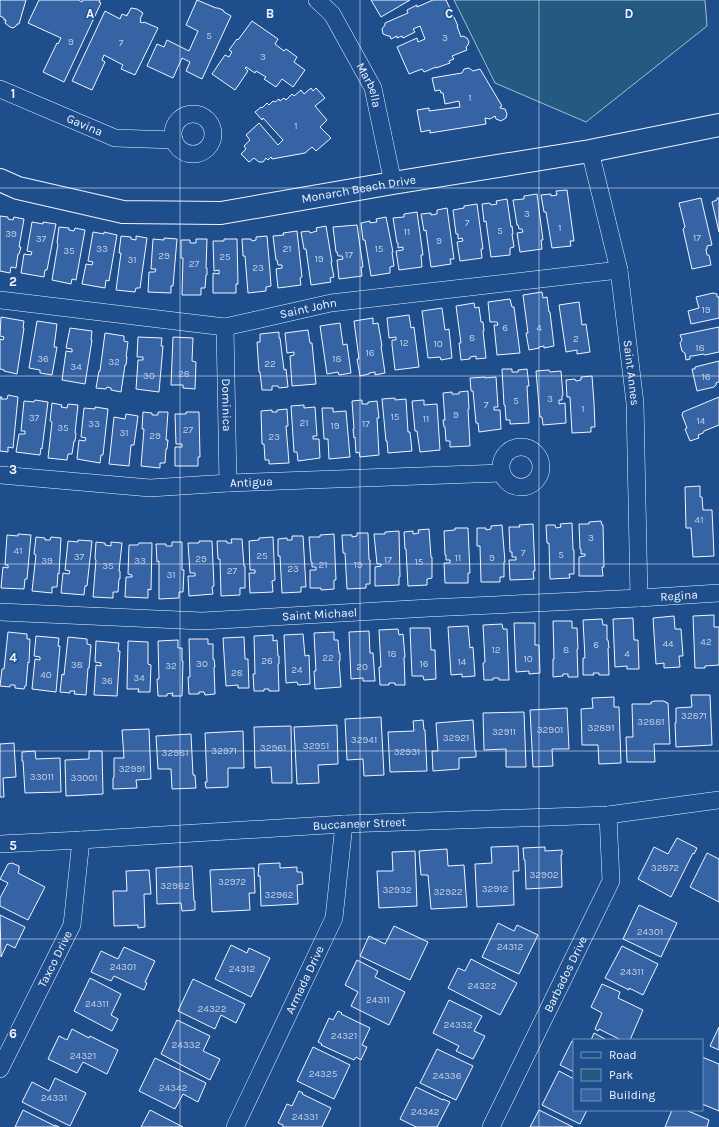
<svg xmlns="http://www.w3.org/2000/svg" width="719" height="1127" font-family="Karla,sans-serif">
	<rect width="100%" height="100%" fill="#1f4e8c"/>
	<path fill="#245a82" stroke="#a8bbd7" d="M454,0H705L707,26L586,122L495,83Z"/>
	<path fill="#3563a3" stroke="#f2f6ff" d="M0,0H26L19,24H17L16,26L13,28L10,27L5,23L6,20H4V18L0,16Z
		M39,0H79L82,2L83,0H100L99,2L101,3L64,82L43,72L57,43L58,44L61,38L28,23Z
		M197,0L216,8H218L223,10L224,12L231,16L202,79L186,71L190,62L182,58L173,78L147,66L157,44L164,47L167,40L189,51L198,31L186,25Z
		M371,0H410L381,17Z
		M433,0H446L458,26H457L461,37L463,36L467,38L469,42L468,45L466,47L467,50L452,56L454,59L449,61L450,63L436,68V67L424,72L422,69L409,74L397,47L417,38L418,42L425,39L420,26L413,29L415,32L403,38L402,36L397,38V36L391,39L390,36H388L383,34L382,29L385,25V23L408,13L407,10L417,5V7Z
		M131,8L137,9L143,13L140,19L141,20L140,22L143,23L144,22L158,28L135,75L121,69L123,65L104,55L102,60L105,62L92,90L72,81L105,11L120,19L122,14L127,16V14H128Z
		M252,21L278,39L275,44L284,51L286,49L297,57L294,62L305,70L293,87L282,79L276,87L264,79L266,77L256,71L255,73L246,67L245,68L248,71L235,90L212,74L225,55L229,57L232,52L229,50L237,39L238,40Z
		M469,68L473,71L480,69L502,106L500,107V108L505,109L507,114L506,118L501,121L496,119L495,116L490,119L485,118L486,124L430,133V130L421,132L417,110L429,108V111L460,107L459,101L445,104L443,93H441L440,90L435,91L432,78L462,73L464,69Z
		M311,88L313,91L316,88L325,98L315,106L327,120L320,127L331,138L316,151L312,147L305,153L272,159L271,157L268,160L266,158L263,162H259L254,158L249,162L241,154L246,149L244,146L250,140L246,135L259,123L278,145L283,140L263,118L262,120L255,112L261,107L262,108L267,103L269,105L273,101L275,102L279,99L280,101L284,98L286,100L292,94L294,96L301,90L304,94Z
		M567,190L574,241H570L571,246L552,248L546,212H544L541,195L551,194V196L557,195L556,191Z
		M537,194L543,240H541L542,249L520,252L517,233L523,232L522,229H519L518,225H517L513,200L524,199V196Z
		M701,198L712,245L707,246V249H706L707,255H709L711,265L692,269L683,229L685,227L679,203Z
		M717,198H719V232L712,202L717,200Z
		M507,199L511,227L512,226L513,234H512L514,247L510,248V255L491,257L486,221L484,222L482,204L490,203L491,205L497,204L496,201Z
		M477,204L483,249H481L482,258L460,261L457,242L463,241L462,238L458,239V234H456L453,210L464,208V206Z
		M447,208L454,259H450L451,264L431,267L426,230L424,231L421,214L431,213V215L437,214V210Z
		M417,212L423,255H421L422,267L399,270L396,251L403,250V247L398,248V243H397L393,218L404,217V214Z
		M0,216L8,217V219L13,220L14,217L24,219L19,247H21L19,254H18L16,268L11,267L10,273L0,271Z
		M386,217L393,252H392L394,266L390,267V273L371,276L365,240H363L361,223L370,221V223L377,222L376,219Z
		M32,222L43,224V222L56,224L47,270H45L44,277L21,273L24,254L31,255L32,252L27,251Z
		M357,225L363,267H361L362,276L339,279L337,260L343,259L342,256H338L337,252H336L333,227Z
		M326,226L332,262H331L334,277L330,278L331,282L311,285L306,249H304L301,232L309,231L310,233L317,231L316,228Z
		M59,227L69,228V230L74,231L75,228L85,230L76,280L72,279L71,284L52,280L58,244L57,243Z
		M297,231L302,277L300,278L301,285L278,288L276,269L282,268V265H278L277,260H276L273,236L284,235L283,233Z
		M93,232L104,234V232L117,235L109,281L106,280L105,288L82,284L86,264L92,265L93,262L88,261Z
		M121,236L131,237V239L136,240V236L147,238L140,288H136L135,292L116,290L121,253H119Z
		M267,236L270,271L271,286L266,287V291L248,293L245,256H243L242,239H251L252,241L256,240V237Z
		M164,238L177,239L173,286H171V293L148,292L149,272H155L156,269H151L153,239L164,240Z
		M196,239H207L206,268H207V275H206L205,288H201V295H182L183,258H181V240H190V243H196Z
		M224,239H237L238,284H236V293H213V273L219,274V270L214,271L213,241H224Z
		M542,292L543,298L547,297L549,312H550L554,346L544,348V346L539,347V348L529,350L526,333H528L523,295Z
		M713,293L717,294V297H719V318L691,324L688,311L699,308L696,297Z
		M510,299L512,307H514L520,353L497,355L494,325H498L497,322H490L488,302Z
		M579,302L582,325L586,324L590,352L577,354V350L566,352L559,305Z
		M474,303L475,308L479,307L481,322H483L484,331H483L486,358L476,359V356L470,357V359L461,360L459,343H461L456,306Z
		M442,308L445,330L449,329L452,358L441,360L440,357L428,358L422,311Z
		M409,315L411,328L414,327L419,367L395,370L392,345V340H396V337L389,338L387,318Z
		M1,317L24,321L23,328H24L17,374L4,371V370L0,369V339L3,340L4,337L0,336Z
		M373,318V324L378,323L382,346H381L385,373L375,375V372L369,373V374L360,376L357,359H359L354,321Z
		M37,321L57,324L54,347H57L52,375L40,373V370L29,368Z
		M340,323L343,345L347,344L351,373L339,375L338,372L327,374L320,326Z
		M719,327V352L705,355L703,354L693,356H690V359L686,360L685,353L682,351L680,343L682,340L680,335Z
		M70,328L92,331L91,340H92L85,384L62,380L66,351L72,352V349L66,348Z
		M308,330L310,343H312L316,384L292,386L290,356L294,355V352L287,353L285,333Z
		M279,332V338H280L284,370L286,369L288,387L279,388L278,386H272V390H262L260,372H259L257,342H260V334Z
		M105,333L124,336V341L128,342L126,357H127L126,365H125L121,392L111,390V388L107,387L106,389L96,388L99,371H100Z
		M138,337L162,338L161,346H163L159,392L136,389L138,360H143V357H137Z
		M173,337L193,338L192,361L196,362L195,389L183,388V385H171Z
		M719,361V382L716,383V385L714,387L697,391L692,369H695V367Z
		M502,369H512V372H518V370L527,369L529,386H527L529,423L510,424V420H506L505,405H504Z
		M549,370L550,372L561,371L563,395L562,396V400H559V404L565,403L566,423L543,425L542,417H540L536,371Z
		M592,376L594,403L595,427H591V432L572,433L570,397H567L566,380L575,379L576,381L581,380V377Z
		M485,377V378L496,377L498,407H494V410H500L501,429L479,432L478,423H476L473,391H471L470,378Z
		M468,391L469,409H468L470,446L450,447V441H446L445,427H444L443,420H445L443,393L452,392V394H459V392Z
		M8,395L18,397L13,448L8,447V452L0,451V397H2L1,399H7Z
		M719,397V425L704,431L703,433L698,435L699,438L690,441L685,429L687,428L682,415L683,412Z
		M395,398V400L406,399L408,432H410L412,451L388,453L387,441H386L382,399Z
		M35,400L48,402L42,449L41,448L40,455L16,452L19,434H25V431H21L24,401L34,402Z
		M362,400V404H368V402L377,401L379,418H377L379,455L360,457L359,452L356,453L355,437L354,438L353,429H354L352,401Z
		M424,400V405L437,404L440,450L420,452L417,431H415L412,401Z
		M52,403L62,405L61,407L67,408L68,404L78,405L75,433H76L75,441H74L72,454H68L67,460L48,458L52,422L50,421Z
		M304,405V408L315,407L317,436H313V439H319L320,458L298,461L297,452H294L291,406Z
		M95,407L108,409L103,455H101L100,463L77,459L79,440L85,441L86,438L81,437L84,408L95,409Z
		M322,408H333V412L346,411L350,457L329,459L328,439H324Z
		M287,409L288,426H286L289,463L269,464V460H265L264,444H262L261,411L272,410V412H277V410Z
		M143,412L152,413V415H158V412H168L166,440H168L167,449H166L165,463H160V468L141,466L144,429H142Z
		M186,412H199L200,457H198V466H175V447H182V444H176L175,414H186Z
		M126,414L138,416L134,445H131L129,466L109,464L114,417L125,419Z
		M700,486V497H702L703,510H712L714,556L693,557L691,528H686L685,487Z
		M601,521L602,525H603L604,567H602L603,576H579V557L585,556V554H581V549H580L579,524H589V522Z
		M572,523L573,550H574V574H569L570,578L550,579L549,543H547L546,525H555L556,528L561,527L560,524Z
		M533,524L535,571H533L534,579L510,580L509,560H516V557H512V552H510L509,527H520L519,525Z
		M502,525L505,562H504V577H500V582H481L480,546H477V528H486V530L491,529V526Z
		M455,528H468L470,573H468V583H445L444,563H450V560H446V555H445L444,531L455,530Z
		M429,529L431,557H432V578L427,579V585L408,586L406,549H405L404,532L413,531V534L419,533L418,530Z
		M399,531L400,577H399V585L375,586V567L381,566V564H377L374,534H385V532Z
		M357,533H368L369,560H370V584H366V588L347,589L345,553H343L342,535H352V537L357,536Z
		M18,534L31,535L27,579H25L24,589L1,588L3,567L8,568V565H5L7,535L18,536Z
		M334,534L336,580H334V589L321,590V588H310V570H316V567H312V562H311L309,537H320V535Z
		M292,536H303L306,587H301V592L282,593L280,556H278V539L287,538V540H292Z
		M36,537L45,538V540H50L51,537L61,538L59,574L58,573L57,587H52V593L32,591L36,555L34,554Z
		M273,537L275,580L272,581L273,592L250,593L249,573H255V570H250L249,541L259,540V538Z
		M231,539H242L244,566H245V588H240V595L221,596L220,559H218L217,541H227V543H232Z
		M78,540L92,541L87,586H85L84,595L61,593L63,573L69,574L70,571L65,570L68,541L78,542Z
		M199,541H212L214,586L212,587L213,594L189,596L188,576H195V573H190L188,543H199Z
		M96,542L105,543V545L111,546V542L122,543L119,571H120V579H119L118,592H113V598L93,597L96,560L95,559Z
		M172,542H182V570H184L183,592H179V598L159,599V561L157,562L156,544H166V546H172Z
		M139,543H152L151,590L148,589V598L125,597L126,577H132V575L128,574L129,545H138Z
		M714,615V627H719V665L705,666V668H695L693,616Z
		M674,616L675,629H681L683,656H679L680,667L664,668V663L656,664L653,618Z
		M633,618L634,640H638L639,669H627V666L615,667L613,619Z
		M602,619L603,625H607V640H608L609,648H608L609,675H599V673H593L594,675H583V658H585L583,620Z
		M553,621H572V628H577L578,649H577L578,677H568V674H563V676L553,677V659H554Z
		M514,623H535V645H539L540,673L529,674V671L516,672Z
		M502,624L503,629H507L509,680H499V678H493V680H484L483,663L485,662L483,625Z
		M468,626L470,648L473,647L475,676L462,677V674L451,675L448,627Z
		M410,628H430L431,650H435L436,679L424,680L423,676H412Z
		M398,629L399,635L403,634L405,657H404L405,685H395V683H389V685H380L379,667H381L379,630Z
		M369,631L370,653H373L375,681H363V678L351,679L349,632Z
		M8,632L27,634V639H30L29,663L28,662L26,686H25L24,689L15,688V685H10V687L0,686L2,669H4Z
		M334,632V640H338L339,653H340V661H339L341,687L315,689L314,671H316L314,633Z
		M303,634L305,656L309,655L310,684L298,685L297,682L286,683L284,635Z
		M273,635V641L277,640L278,656H279V664H278L279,691H269V689H264V691H254L253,674H255L254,636Z
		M36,636L59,638L58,646H60L56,692L32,689L35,659L40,660V657L34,656Z
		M68,637L87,639V644L91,645L89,668H88L86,695L74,694L75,691H70V693L60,692L62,674L64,675Z
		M244,637L245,659H248L249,688H238V685L226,686L223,638Z
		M189,639H208V644H213V659H214L215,667H214L215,694L205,695L204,692H199V694H189L188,677H190Z
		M178,640V648H182V661H183L182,696H172L173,693L167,694V696H158L157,679H159L158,641Z
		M96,641L119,643L118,651H120L117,696L94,695L96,665L101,666V663L95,662Z
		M128,641L148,642V664L151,665L150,692H138L139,689H127Z
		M691,695H710L712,745L676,747L675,723H676V708L692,707Z
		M614,697V707H619L621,763L599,764L598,745H582L581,709L593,708L592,698Z
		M655,701H663L666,702V703H668L670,744H654L655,762H627L626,737H633L632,704H651V702Z
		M567,708L569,749H552L553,766L533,767L530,710Z
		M524,712L526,767H506V749L484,750L483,713Z
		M381,717L384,775L364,776L363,759L347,760L345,719Z
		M423,720L424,730H425L427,771L390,772L388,732L414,731L413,721Z
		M473,720L475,751H476V757L459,758V769L433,771L432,751H438L436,723Z
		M337,725L338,764L318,765L319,783L297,784L294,727Z
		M291,726L292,783H272L271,767L255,768L254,727Z
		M149,729L151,779L136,780L137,788L113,789V778L114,777V758H124L122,730Z
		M243,731L244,768H228V787L206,788L205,782H207L205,733Z
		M191,734L193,775H195L196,788L172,789L171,769H158L156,736Z
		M14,743L16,777L3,778L4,797H0V744Z
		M35,751L36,759L60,758L61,792L25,793L23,761H22V752Z
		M89,751H102L103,794L66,796L65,760L89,759Z
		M677,838L697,848L694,854L693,853L671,897L638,879L654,847L668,854Z
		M518,846L519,871H513L514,905L477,907L475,864L492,863L491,847Z
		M545,847V851L562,850V855H561L562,887L526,889L525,860H524L523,848Z
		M447,849L448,866L464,865L467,907L431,909L428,875H421L419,851Z
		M415,851L417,906L379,908L377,871H393L392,852Z
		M707,853L719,859V902L690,887Z
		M12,863L19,866V870L18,873L45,887L28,920L0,906V898L8,883L0,879L8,864Z
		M280,863V868L297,867V872H302L303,884L297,885L298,904L261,906L260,876H258L259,864Z
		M192,866L194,901H195V910L182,911L181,903L157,904L156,868Z
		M254,868L255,893H249L250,910L212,912L210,870Z
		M149,870L151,894H144L145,927L138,928V925L114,926L113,891H127L126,871Z
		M639,905L677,923L661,957L623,939Z
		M0,915L25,927L15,948L7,944L1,957Z
		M498,923L514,931L517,925L538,935L519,974L482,957Z
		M394,926L428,942L410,980L360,956L369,936L385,944Z
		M231,945L247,953L249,948L270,958L251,997L215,979Z
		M622,946L658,964L643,995L629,988V990L605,978Z
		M124,947L155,961L145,982L147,983L144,990L114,976L111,981L91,972L101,951L118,959Z
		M471,959L517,983L500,1015L448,988L458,968L465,971Z
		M357,960L378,971L375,977L405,992L389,1025L351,1006L358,992L345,985Z
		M90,978L121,994L111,1015L118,1019L112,1031L74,1011Z
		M193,979L245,1004L236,1023L221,1015L215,1029L178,1011Z
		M602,984L620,992L618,998L643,1010L630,1040H621L599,1029L598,1031L595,1029L602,1013L591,1007Z
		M449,1000L482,1016L474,1031L485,1036L473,1059L456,1051L459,1046L433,1033Z
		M338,1011L342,1013L341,1014L370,1028L362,1045L367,1047L361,1060L356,1057L354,1060L321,1045L322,1044L318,1042L329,1018L333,1020Z
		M177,1020L210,1036L203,1051L220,1059L210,1080L161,1054Z
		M719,1027V1050L710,1046Z
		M72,1029L89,1038L90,1036L118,1050L107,1074L83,1062L77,1073L48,1059L59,1036L67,1040Z
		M594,1033L607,1040H591Z
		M572,1041L574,1042V1072L560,1065Z
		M313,1047L350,1065L334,1099L297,1081Z
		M437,1049L473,1066L456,1100L420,1083Z
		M702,1057L719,1064V1111L702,1104Z
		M155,1058L206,1083L198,1102L183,1094L175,1109L139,1091Z
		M559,1071L574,1079V1110H587L580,1124L542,1105Z
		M55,1078L86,1093L70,1126L22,1102L32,1082L49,1091Z
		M416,1087L443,1100V1099L450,1102L437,1127H416L400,1119Z
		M299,1091L303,1093L302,1094L331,1108L322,1127H283V1125L278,1123L287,1104L292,1106Z
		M23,1110L55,1126V1125L59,1127H15Z
		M150,1110L183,1127H141Z
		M539,1110L573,1127H530Z
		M672,1110H686L709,1120L707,1127H665Z"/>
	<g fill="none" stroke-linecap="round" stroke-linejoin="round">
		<g stroke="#f2f6ff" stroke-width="18">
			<g id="street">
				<path id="s1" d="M317,0L332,14L373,88L393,183"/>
				<path id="s2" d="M0,89L115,138L174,140"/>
				<circle cx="193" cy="134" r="20"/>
				<path id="s3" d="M590,151L619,270L635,403L639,598"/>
				<path id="s4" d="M0,300L225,327L331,303L619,270"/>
				<path id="s5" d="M225,327L228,483"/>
				<circle cx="521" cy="467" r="20"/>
				<path id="s6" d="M0,475L150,488L228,483L502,473"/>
				<path id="s7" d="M0,612L202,621L429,608L639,598L719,593"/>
				<path id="s8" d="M0,844L81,840L344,824L608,815L719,800"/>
				<path id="s9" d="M0,1069L72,925L81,840"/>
				<path id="s10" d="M235,1127L334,918L344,824"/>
				<path id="s11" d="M491,1127L611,881L608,815"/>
			</g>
		</g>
		<g stroke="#f2f6ff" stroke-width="24">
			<g id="secondary">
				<path id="s12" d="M0,180L18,188L123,212L221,213L393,183L590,151L719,125"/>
			</g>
		</g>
		<use href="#street" stroke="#1f4e8c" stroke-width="17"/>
		<use href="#secondary" stroke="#1f4e8c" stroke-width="22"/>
	</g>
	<path fill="none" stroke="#f2f6ff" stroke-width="1" stroke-opacity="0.55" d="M180,0V1127M360,0V1127M539,0V1127M0,188H719M0,376H719M0,564H719M0,751H719M0,939H719"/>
	<g text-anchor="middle" stroke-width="3" stroke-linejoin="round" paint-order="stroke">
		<g font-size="10" fill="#c3d1e8">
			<text x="209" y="39">5</text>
			<text x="445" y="41">3</text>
			<text x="71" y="45">9</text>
			<text x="121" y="46">7</text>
			<text x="263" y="60">3</text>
			<text x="470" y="101">1</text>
			<text x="296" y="129">1</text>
			<text x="527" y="217">3</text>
			<text x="467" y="226">7</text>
			<text x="560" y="231">1</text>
			<text x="500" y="234">5</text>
			<text x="407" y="235">11</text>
			<text x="11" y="237">39</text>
			<text x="697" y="241">17</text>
			<text x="41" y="242">37</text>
			<text x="439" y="244">9</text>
			<text x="102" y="252">33</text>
			<text x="287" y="252">21</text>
			<text x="379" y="252">15</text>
			<text x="69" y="254">35</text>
			<text x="349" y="258">17</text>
			<text x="164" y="259">29</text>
			<text x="225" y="260">25</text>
			<text x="319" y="262">19</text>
			<text x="132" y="263">31</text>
			<text x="194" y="267">27</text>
			<text x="258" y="271">23</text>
			<text x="706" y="313">19</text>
			<text x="505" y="331">6</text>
			<text x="539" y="331">4</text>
			<text x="472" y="341">8</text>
			<text x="576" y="342">2</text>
			<text x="404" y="346">12</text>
			<text x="438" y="347">10</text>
			<text x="700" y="351">18</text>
			<text x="370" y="356">16</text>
			<text x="43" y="362">36</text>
			<text x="337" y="362">18</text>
			<text x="114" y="365">32</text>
			<text x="270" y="367">22</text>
			<text x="76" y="370">34</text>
			<text x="184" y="377">28</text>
			<text x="149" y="379">30</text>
			<text x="706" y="380">16</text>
			<text x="550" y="402">3</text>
			<text x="516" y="404">5</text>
			<text x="486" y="408">7</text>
			<text x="583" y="412">1</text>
			<text x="456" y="418">9</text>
			<text x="395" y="420">15</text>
			<text x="34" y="421">37</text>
			<text x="426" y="422">11</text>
			<text x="701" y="424">14</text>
			<text x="304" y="426">21</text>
			<text x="94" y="427">33</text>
			<text x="366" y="427">17</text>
			<text x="335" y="429">19</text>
			<text x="63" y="431">35</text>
			<text x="188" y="433">27</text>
			<text x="124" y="436">31</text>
			<text x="155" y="439">29</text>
			<text x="274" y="440">23</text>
			<text x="699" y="523">41</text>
			<text x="591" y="541">3</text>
			<text x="18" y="554">41</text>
			<text x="523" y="556">7</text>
			<text x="561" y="558">5</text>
			<text x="262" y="559">25</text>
			<text x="79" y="560">37</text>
			<text x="458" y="561">11</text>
			<text x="492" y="561">9</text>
			<text x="201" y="562">29</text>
			<text x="388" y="563">17</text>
			<text x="47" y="564">39</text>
			<text x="140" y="564">33</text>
			<text x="419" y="565">15</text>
			<text x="323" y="568">21</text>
			<text x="358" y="568">19</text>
			<text x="108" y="569">35</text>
			<text x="293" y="572">23</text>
			<text x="232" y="574">27</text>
			<text x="171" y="578">31</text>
			<text x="706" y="645">42</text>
			<text x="668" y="647">44</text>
			<text x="596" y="648">6</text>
			<text x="496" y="653">12</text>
			<text x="566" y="653">8</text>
			<text x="392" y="657">18</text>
			<text x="627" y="657">4</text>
			<text x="328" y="661">22</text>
			<text x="528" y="662">10</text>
			<text x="267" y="664">26</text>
			<text x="462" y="665">14</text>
			<text x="202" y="667">30</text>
			<text x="424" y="667">16</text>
			<text x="77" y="668">38</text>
			<text x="171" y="669">32</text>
			<text x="362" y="670">20</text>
			<text x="297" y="673">24</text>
			<text x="237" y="676">28</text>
			<text x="46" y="678">40</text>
			<text x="139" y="681">34</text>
			<text x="107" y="684">36</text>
			<text x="694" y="719">32871</text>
			<text x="651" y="725">32881</text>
			<text x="601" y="731">32891</text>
			<text x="550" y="733">32901</text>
			<text x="504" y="735">32911</text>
			<text x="456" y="741">32921</text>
			<text x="364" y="743">32941</text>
			<text x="316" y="749">32951</text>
			<text x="273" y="751">32961</text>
			<text x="224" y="754">32971</text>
			<text x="407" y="755">32931</text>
			<text x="175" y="756">32981</text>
			<text x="132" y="772">32991</text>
			<text x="42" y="780">33011</text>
			<text x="84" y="781">33001</text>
			<text x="665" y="871">32872</text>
			<text x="544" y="878">32902</text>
			<text x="232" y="885">32972</text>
			<text x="175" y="889">32982</text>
			<text x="495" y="892">32912</text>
			<text x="397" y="893">32932</text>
			<text x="448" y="895">32922</text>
			<text x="279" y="898">32962</text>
			<text x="650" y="935">24301</text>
			<text x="510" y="950">24312</text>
			<text x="123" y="970">24301</text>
			<text x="242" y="972">24312</text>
			<text x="632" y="975">24311</text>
			<text x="482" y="989">24322</text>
			<text x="378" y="1003">24311</text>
			<text x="97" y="1007">24311</text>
			<text x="212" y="1012">24322</text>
			<text x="458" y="1028">24332</text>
			<text x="344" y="1039">24321</text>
			<text x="186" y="1048">24332</text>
			<text x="83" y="1059">24321</text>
			<text x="323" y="1077">24325</text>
			<text x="447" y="1079">24336</text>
			<text x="173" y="1091">24342</text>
			<text x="54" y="1101">24331</text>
			<text x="425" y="1115">24342</text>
			<text x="305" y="1120">24331</text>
		</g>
		<g font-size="12" fill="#f2f6ff" stroke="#1f4e8c">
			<text dy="4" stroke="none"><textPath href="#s1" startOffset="101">Marbella</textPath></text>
			<text dy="4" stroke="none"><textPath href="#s2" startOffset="92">Gavina</textPath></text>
			<text dy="4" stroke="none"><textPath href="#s12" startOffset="365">Monarch Beach Drive</textPath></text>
			<text dy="4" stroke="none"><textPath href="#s4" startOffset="312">Saint John</textPath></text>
			<text dy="4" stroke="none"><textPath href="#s3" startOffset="226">Saint Annes</textPath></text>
			<text dy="4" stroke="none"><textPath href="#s5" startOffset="78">Dominica</textPath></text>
			<text dy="4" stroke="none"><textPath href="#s6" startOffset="252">Antigua</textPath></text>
			<text dy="4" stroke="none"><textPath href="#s7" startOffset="680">Regina</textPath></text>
			<text dy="4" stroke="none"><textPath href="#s7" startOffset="320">Saint Michael</textPath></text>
			<text dy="4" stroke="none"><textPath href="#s8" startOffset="360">Buccaneer Street</textPath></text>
			<text dy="4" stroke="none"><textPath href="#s9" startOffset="123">Taxco Drive</textPath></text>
			<text dy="4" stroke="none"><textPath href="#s11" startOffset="170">Barbados Drive</textPath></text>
			<text dy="4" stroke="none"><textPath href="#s10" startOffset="163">Armada Drive</textPath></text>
		</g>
	</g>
	<g font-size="13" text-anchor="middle" font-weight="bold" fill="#f2f6ff" stroke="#1f4e8c" stroke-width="3" stroke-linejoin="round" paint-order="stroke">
		<text x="90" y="18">A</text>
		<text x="270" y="18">B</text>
		<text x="449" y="18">C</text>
		<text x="629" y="18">D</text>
		<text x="13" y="98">1</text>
		<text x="13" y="286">2</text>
		<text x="13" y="474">3</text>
		<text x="13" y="662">4</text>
		<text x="13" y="850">5</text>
		<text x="13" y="1038">6</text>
	</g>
	<rect x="573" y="1039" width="130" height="72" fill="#1f4e8c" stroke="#7391ba"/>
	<rect x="581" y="1052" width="20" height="6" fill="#1f4e8c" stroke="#7391ba"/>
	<text x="609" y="1059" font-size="12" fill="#f2f6ff">Road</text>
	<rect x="581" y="1069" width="20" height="12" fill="#245a82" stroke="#7391ba"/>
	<text x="609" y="1079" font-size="12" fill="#f2f6ff">Park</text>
	<rect x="581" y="1089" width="20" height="12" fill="#3563a3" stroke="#7391ba"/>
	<text x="609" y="1099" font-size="12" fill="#f2f6ff">Building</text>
</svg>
